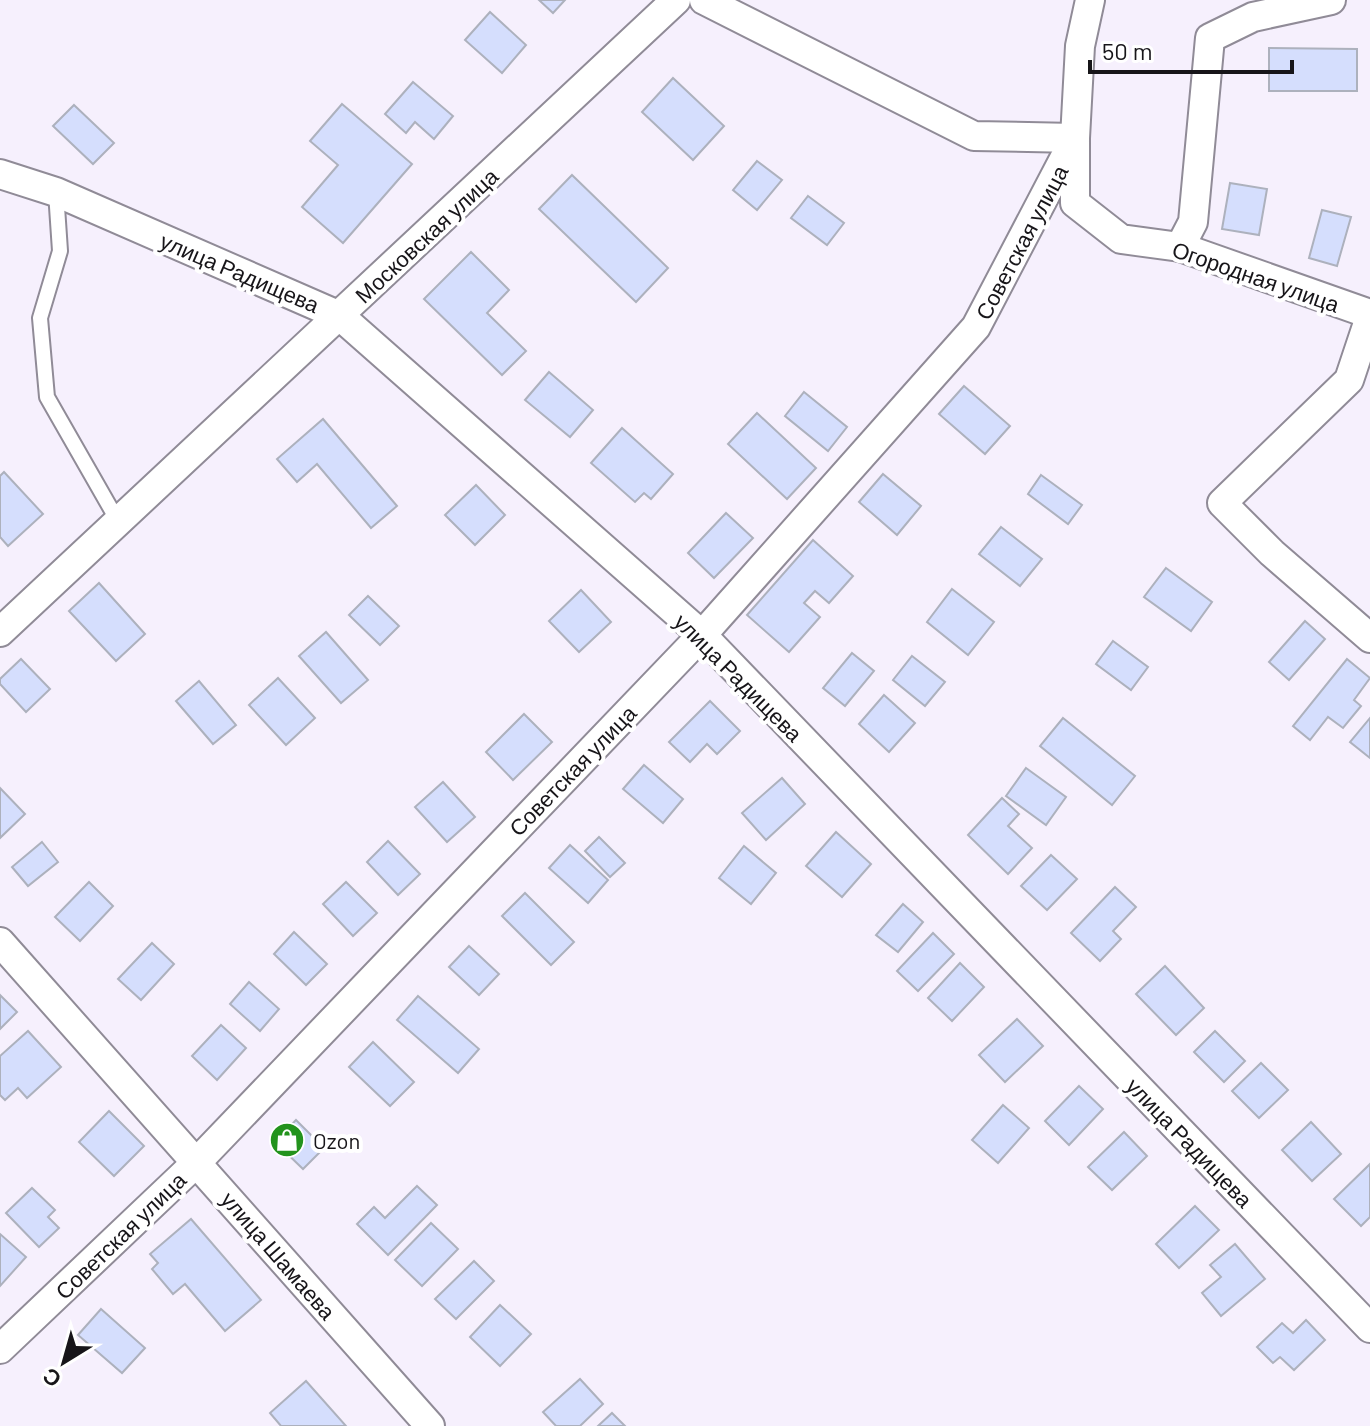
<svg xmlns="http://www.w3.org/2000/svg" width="1370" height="1426" font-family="Barlow,sans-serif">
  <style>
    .building { fill: #d5defd; stroke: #adb1bd; stroke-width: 2 }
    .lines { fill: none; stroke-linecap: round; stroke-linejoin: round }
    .service-casing { stroke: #908b97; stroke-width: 18 }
    .minor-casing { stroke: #908b97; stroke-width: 32 }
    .service { stroke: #fff; stroke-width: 14 }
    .minor { stroke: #fff; stroke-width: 28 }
    .labels { text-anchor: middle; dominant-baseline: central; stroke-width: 8; stroke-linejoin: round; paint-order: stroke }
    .street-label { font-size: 22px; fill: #171519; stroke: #fff }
    .poi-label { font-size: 22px; fill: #171519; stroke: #fff; text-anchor: start }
  </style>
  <rect width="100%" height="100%" fill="#f6f0fd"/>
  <g class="building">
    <path d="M539,0h26l-12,13z"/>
    <path d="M490,12l36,33 -24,28 -37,-33z"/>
    <path d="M1269,48l88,1v42h-88z"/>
    <path d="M673,78l51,48 -31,34 -51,-48z"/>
    <path d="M413,82l40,34 -19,23 -19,-17 -9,11 -21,-19z"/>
    <path d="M342,104l70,60 -69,79 -41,-36 36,-42 -28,-24z"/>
    <path d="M74,105l40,38 -21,21 -40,-38z"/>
    <path d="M757,161l25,19 -25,30 -24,-20z"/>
    <path d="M572,175l96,93 -32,34 -97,-93z"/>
    <path d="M1230,183l37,6 -8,46 -37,-6z"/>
    <path d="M808,196l36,27 -17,22 -36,-27z"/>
    <path d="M1322,210l29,7 -14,49 -28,-8z"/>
    <path d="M471,252l38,38 -22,23 39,38 -24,24 -78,-76z"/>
    <path d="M549,372l44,38 -23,27 -45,-37z"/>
    <path d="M964,386l46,40 -25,28 -46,-40z"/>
    <path d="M804,392l43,35 -19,24 -43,-35z"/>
    <path d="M757,413l59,55 -29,31 -59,-55z"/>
    <path d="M323,419l74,87 -26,22 -54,-64 -20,18 -20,-23z"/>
    <path d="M622,428l51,46 -22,25 -7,-6 -9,9 -44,-39z"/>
    <path d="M4,472l39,42 -35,32 -8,-9v-61z"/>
    <path d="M883,474l38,32 -24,29 -38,-33z"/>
    <path d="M1041,475l41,30 -14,19 -40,-30z"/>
    <path d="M476,485l29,30 -30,30 -30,-30z"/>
    <path d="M726,513l27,25 -39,40 -26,-25z"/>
    <path d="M1001,527l41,32 -22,27 -41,-32z"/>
    <path d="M813,540l40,36 -24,27 -14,-12 -11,12 16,14 -31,35 -42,-37z"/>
    <path d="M1166,568l46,34 -21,29 -47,-34z"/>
    <path d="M99,583l46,51 -29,27 -47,-50z"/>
    <path d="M952,589l42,33 -26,33 -41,-33z"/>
    <path d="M581,590l30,32 -32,30 -30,-31z"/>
    <path d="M368,596l31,30 -19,19 -31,-30z"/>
    <path d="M1305,621l20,18 -36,41 -20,-18z"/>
    <path d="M326,632l42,48 -27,23 -42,-47z"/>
    <path d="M1113,641l35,26 -17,23 -35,-26z"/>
    <path d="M852,653l22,18 -29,35 -22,-18z"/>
    <path d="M912,656l33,26 -20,24 -32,-26z"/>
    <path d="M21,659l29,30 -24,23 -26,-28v-5z"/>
    <path d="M1347,659l23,19 -16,22 7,6 -18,22 -15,-11 -18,23 -17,-14z"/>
    <path d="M278,678l37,40 -29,27 -37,-40z"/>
    <path d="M199,681l37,44 -23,19 -37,-43z"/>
    <path d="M884,695l31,28 -26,29 -30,-28z"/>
    <path d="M710,701l30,30 -23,23 -10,-10 -17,18 -21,-20z"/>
    <path d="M524,714l28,28 -39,38 -27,-28z"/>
    <path d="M1063,718l72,58 -23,29 -72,-59z"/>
    <path d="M1370,718v40l-20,-16z"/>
    <path d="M644,765l39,34 -20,24 -40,-34z"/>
    <path d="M1026,768l40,29 -20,28 -40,-29z"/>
    <path d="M782,778l23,26 -39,36 -24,-27z"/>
    <path d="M443,782l32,35 -28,25 -32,-35z"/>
    <path d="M0,788l25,26 -25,24z"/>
    <path d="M1002,798l17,16 -11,12 24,22 -24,26 -40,-39z"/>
    <path d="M836,832l35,32 -29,33 -36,-31z"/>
    <path d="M599,837l26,26 -15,14 -25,-26z"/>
    <path d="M388,841l32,33 -22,21 -31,-33z"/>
    <path d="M42,842l16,20 -30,24 -16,-19z"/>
    <path d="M570,845l38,35 -20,23 -39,-35z"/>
    <path d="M744,846l32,27 -25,31 -32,-26z"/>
    <path d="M1051,855l26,24 -30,31 -26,-24z"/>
    <path d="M89,882l24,24 -33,35 -25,-24z"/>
    <path d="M346,882l31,31 -24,23 -30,-32z"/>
    <path d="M1115,887l21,20 -23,24 8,8 -21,22 -29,-28z"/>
    <path d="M525,893l49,49 -23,23 -49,-49z"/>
    <path d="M903,904l20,18 -25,30 -22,-17z"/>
    <path d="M294,932l33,32 -21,21 -32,-31z"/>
    <path d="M933,933l21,21 -36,37 -21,-20z"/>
    <path d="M152,943l22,21 -33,36 -23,-21z"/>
    <path d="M469,946l30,28 -20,21 -30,-28z"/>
    <path d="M960,963l24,24 -32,34 -24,-23z"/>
    <path d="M1165,966l39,42 -28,27 -40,-41z"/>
    <path d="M249,982l30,27 -19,22 -30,-27z"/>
    <path d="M0,995l17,17 -17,17z"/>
    <path d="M418,996l61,53 -21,24 -61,-53z"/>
    <path d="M1017,1019l26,27 -38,36 -26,-27z"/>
    <path d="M221,1025l25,23 -29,32 -25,-24z"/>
    <path d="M28,1031l33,36 -34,31 -9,-10 -13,12 -5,-5v-39z"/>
    <path d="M1215,1031l30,30 -21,21 -30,-30z"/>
    <path d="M373,1042l41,40 -24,24 -41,-39z"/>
    <path d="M1261,1063l27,27 -29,28 -27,-27z"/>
    <path d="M1079,1086l24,23 -34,36 -24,-24z"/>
    <path d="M1003,1105l26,23 -31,35 -26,-23z"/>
    <path d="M109,1111l35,35 -30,30 -35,-34z"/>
    <path d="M296,1120l28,28 -21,21 -28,-27z"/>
    <path d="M1311,1122l30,32 -29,27 -30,-31z"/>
    <path d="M1124,1132l23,24 -35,34 -24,-23z"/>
    <path d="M1370,1164v53l-9,9 -27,-27z"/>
    <path d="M417,1186l20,19 -49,50 -31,-31 17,-17 11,11z"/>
    <path d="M32,1188l23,22 -7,7 11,11 -20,19 -33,-34z"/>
    <path d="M1195,1206l24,24 -40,38 -23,-24z"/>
    <path d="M191,1219l70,81 -36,31 -40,-47 -12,10 -21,-25 6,-6 -8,-9z"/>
    <path d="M431,1223l27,26 -36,37 -27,-26z"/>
    <path d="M0,1234l26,23 -26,29z"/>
    <path d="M1235,1244l30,35 -44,37 -19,-23 19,-16 -11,-12z"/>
    <path d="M474,1261l20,20 -38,38 -21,-20z"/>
    <path d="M500,1305l31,29 -31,32 -30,-29z"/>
    <path d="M101,1309l44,39 -23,25 -44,-38z"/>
    <path d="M1306,1320l19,20 -31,30 -14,-13 -7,6 -16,-16 25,-24 11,10z"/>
    <path d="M580,1379l23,25 -23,22h-24l-13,-14z"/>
    <path d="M306,1381l40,45h-65l-11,-13z"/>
    <path d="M612,1413l13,13h-27z"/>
  </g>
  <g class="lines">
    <g class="service-casing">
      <path id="service" d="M56,192l4,59 -20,67 7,79 72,126"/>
    </g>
    <g class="minor-casing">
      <g id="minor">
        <path d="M704,0l270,136 101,2 5,-92 10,-46"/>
        <path d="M1075,142v61l46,36 59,8 190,67"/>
        <path d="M0,174l56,18 284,124 362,319 668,693"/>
        <path d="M1180,247l13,-25 17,-184 43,-21 78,-17"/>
        <path d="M1370,317l-21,63 -127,123 50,50 98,85"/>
        <path d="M0,632l676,-632"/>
        <path d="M0,942l430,484"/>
        <path d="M0,1349l197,-187 505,-527 274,-308 99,-189"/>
      </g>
    </g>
    <use href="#service" class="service"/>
    <use href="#minor" class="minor"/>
  </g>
  <defs>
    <g id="shop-disc" transform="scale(1.8)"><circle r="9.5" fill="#23931d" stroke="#fff"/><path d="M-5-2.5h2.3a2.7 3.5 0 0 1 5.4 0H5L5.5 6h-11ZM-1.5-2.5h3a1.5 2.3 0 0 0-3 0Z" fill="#fff"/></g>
  </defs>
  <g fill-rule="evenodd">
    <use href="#shop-disc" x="287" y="1140"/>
  </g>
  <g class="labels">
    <g class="street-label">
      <text transform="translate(426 235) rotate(-43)">Московская улица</text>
      <text transform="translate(1021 242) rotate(-62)">Советская улица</text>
      <text transform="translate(240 272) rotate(23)">улица Радищева</text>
      <text transform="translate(1256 276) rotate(19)">Огородная улица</text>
      <text transform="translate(739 677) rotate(45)">улица Радищева</text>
      <text transform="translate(572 770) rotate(-46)">Советская улица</text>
      <text transform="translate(1190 1142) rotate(46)">улица Радищева</text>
      <text transform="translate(120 1235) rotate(-44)">Советская улица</text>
      <text transform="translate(279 1255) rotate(49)">улица Шамаева</text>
    </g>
    <g class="poi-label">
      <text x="313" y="1140">Ozon</text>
    </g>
  </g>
  <g transform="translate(64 1362) rotate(217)" stroke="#ffffff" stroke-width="6" paint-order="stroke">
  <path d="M0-6L14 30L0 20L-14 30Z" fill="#171519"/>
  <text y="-12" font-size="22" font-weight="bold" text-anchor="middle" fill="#171519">С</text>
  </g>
  <path d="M1090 60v12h202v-12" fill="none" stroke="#171519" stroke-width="4"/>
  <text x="1102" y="60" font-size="24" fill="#171519" stroke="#ffffff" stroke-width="6" paint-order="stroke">50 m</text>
</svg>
